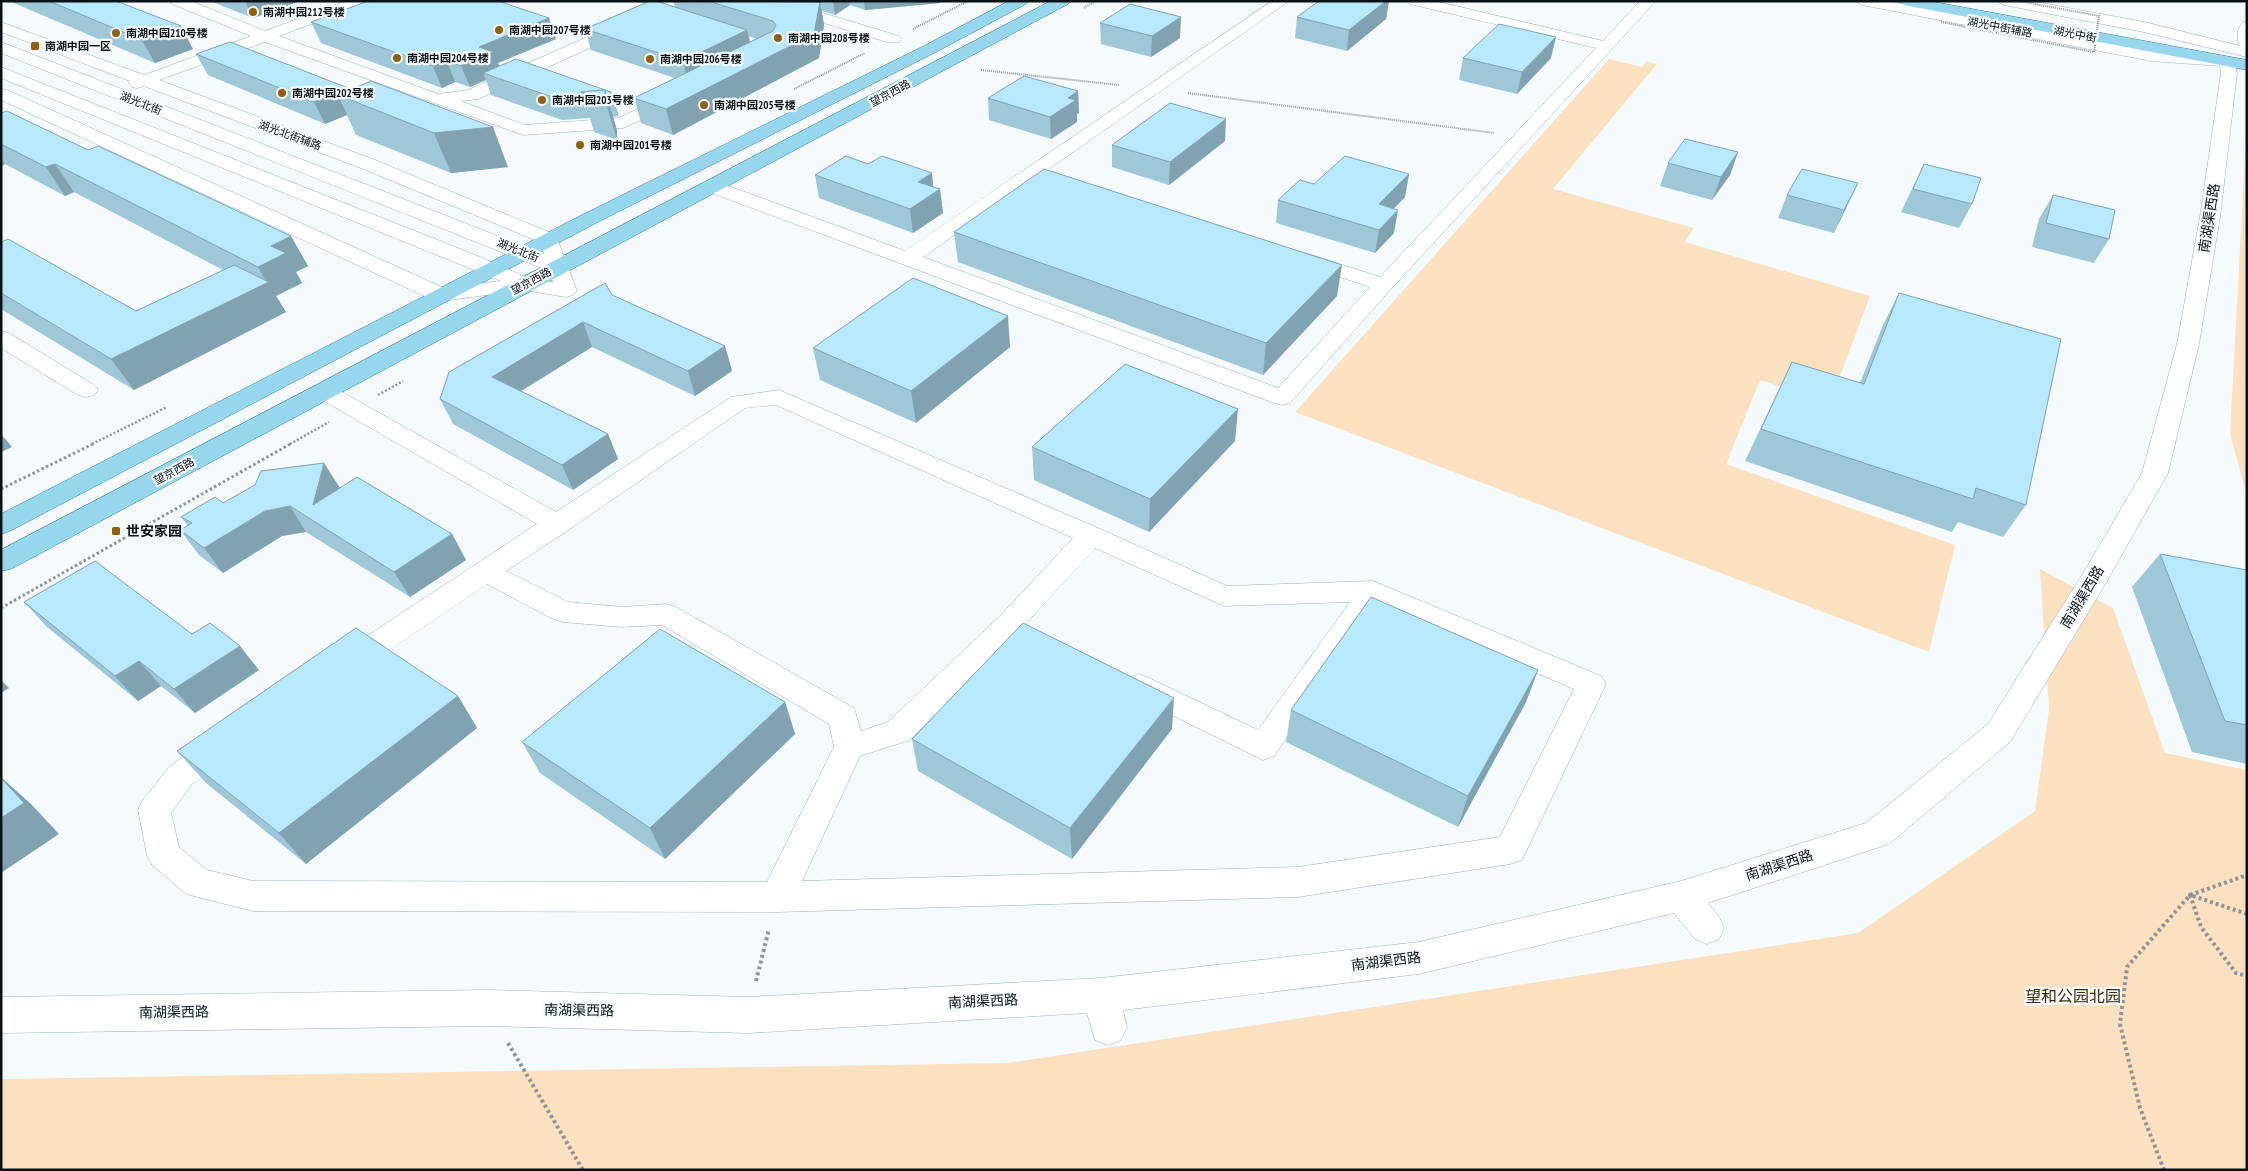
<svg xmlns="http://www.w3.org/2000/svg" width="2248" height="1171" font-family="'PT Sans Narrow','Noto Sans SC',sans-serif">
  <style>
    .green { fill: #fce1c0 }
    .lines { fill: none; stroke-linecap: round; stroke-linejoin: round }
    .minor-casing { stroke: #96b1bc; stroke-width: 1 }
    .major-casing { stroke: #37809b; stroke-width: 1 }
    .path-far3 { stroke: #8d9598; stroke-width: 2; stroke-dasharray: 1 1; stroke-linecap: butt }
    .path-far2 { stroke: #8d9598; stroke-width: 2.5; stroke-dasharray: 2 2; stroke-linecap: butt }
    .path-far1 { stroke: #8d9598; stroke-width: 3; stroke-dasharray: 2.5 2.5; stroke-linecap: butt }
    .path { stroke: #8d9598; stroke-width: 4; stroke-dasharray: 3 3; stroke-linecap: butt }
    .minor { fill: #fff; fill-rule: evenodd }
    .major { fill: #97d7ee; fill-rule: evenodd }
    .path-bridge { stroke: #8d9598; stroke-width: 2; stroke-dasharray: 1 1; stroke-linecap: butt }
    .wall { fill: #9ec8d8; fill-rule: evenodd }
    .shaded-wall { fill: #81a2b0 }
    .building { fill: #b8e8fb; stroke: #81a2b0 }
    .poi-dot { fill: #90600d; stroke: #f5fbfd; stroke-width: 2 }
    .labels { text-anchor: middle; dominant-baseline: central; stroke-width: 4.5; stroke-linejoin: round; paint-order: stroke }
    .far-poi-label { font-size: 11px; font-weight: bold; fill: #081115; stroke: #f5fbfd; text-anchor: start }
    .far-street-label { font-size: 11px; fill: #081115; stroke: #f5fbfd }
    .street-label { font-size: 14px; fill: #081115; stroke: #f5fbfd }
    .poi-label { font-size: 14px; font-weight: bold; fill: #081115; stroke: #f5fbfd; text-anchor: start }
    .near-park-label { font-size: 16px; fill: #402804; stroke: #f5fbfd }
  </style>
  <rect width="100%" height="100%" fill="#f5fbfd"/>
  <g class="green">
    <path d="M1609,59l33,8 5,-6 10,3 -104,125 141,39 -9,14 185,54 -40,107 -70,-23 -34,84 229,81 -26,107 -634,-240z"/>
    <path d="M2247,118v378l-17,-62z"/>
    <path d="M2040,569l73,39 52,145 82,17v400h-2246v-91l1006,-16 851,-130 177,-122 14,-102z"/>
  </g>
  <g class="lines">
    <g class="minor-casing">
      <g id="minor">
        <path d="M170,1h21l74,30 81,-30h22l-2,3 -87,32 159,58 30,-4 200,-89h20l-2,3 -208,95 -17,2 64,24 94,-7 47,-23h12l3,4 -3,4 -55,25 -100,7 -258,-93 -106,38 216,80 181,75 21,56 -4,4 -7,2 -41,-7 -84,11 -8,-1 -432,-200v-11l6,1 437,198 57,-7 -500,-203v-11l472,187 57,25 23,3 -4,-11 -548,-218v-11l543,212 -4,-12 -179,-74 -217,-82 -7,2 -6,-1 -2,-4 1,-2 -129,-49v-10l143,53 107,-39 -79,-32z"/>
        <path d="M759,1h24l116,35 2,3 -2,3h-12l-126,-38z"/>
        <path d="M1272,1h17l-366,256 355,131 92,-101 -72,-24 -3,-4 3,-4 7,-2 7,2 68,22 216,-229 -186,-44 -2,-3h27l168,40 37,-40h16l-265,288 -101,114 -8,2 -8,-2 -570,-213 -2,-4 2,-4 7,-2 7,2 187,69z"/>
        <path d="M1855,1h32l264,50 83,8 3,14 -17,144 -21,127 -31,129 -61,108 -97,161 -121,102 -181,59 11,14 5,11 -5,11 -12,5 -12,-5 -21,-26 -255,61 -296,36 4,17 -6,13 -13,5 -13,-5 -8,-27 -339,20 -261,-7 -486,7v-36l486,-7 261,7 353,-19 318,-36 262,-61 185,-58 122,-99 99,-157 55,-94 35,-129 23,-127 21,-144 -1,-7 -69,-5 -289,-56z"/>
        <path d="M1997,1h33l114,21 96,24c-4,-7 -3,-17 2,-23l5,-2v36l-103,-25 -140,-27z"/>
        <path d="M1,331l8,2 85,52 4,5 -4,5 -8,2 -8,-2 -77,-47z"/>
        <path d="M325,385l8,2 223,125 175,-115 48,-7 321,139 127,57 146,-5 228,95 5,8 -84,176 -12,4 -212,33 -521,15 -524,-1 -67,-17 -34,-29 -5,-10 -9,-45 5,-10 27,-34 367,-242 -220,-127 -4,-5 4,-5zM776,405l297,133 -73,78 -112,106 -27,9 -7,-23 -178,-101 -10,-3 -44,3 -54,-5 -62,-31 61,-40 178,-123zM1095,548l129,58 126,-4 -92,128 -109,-52 -10,-4 -10,4 -5,8 5,8 134,66 11,-4 104,-151 196,84 -74,148 -202,30 -496,14 58,-125 50,-16 110,-110zM487,584l66,35 10,3 59,5 40,-2 167,99 5,23 -67,135 -514,-1 -46,-11 -28,-23 -8,-34 21,-29z"/>
      </g>
    </g>
    <g class="major-casing">
      <g id="major">
        <path d="M1009,1h19l-2,3 -90,48 -340,171 -586,308 -9,3v-20l581,-299 342,-169z"/>
        <path d="M1051,1h19l-2,3 -1057,565 -10,2v-21z"/>
        <path d="M1897,1h32l318,59v10l-343,-65z"/>
      </g>
    </g>
    <g class="path-far3">
      <path d="M1084,8l12,-7"/>
      <path d="M913,29l55,-28"/>
      <path d="M981,70l138,15"/>
      <path d="M794,89l71,-36"/>
      <path d="M1188,93l306,40"/>
    </g>
    <g class="path-far2">
      <path d="M378,395l25,-14"/>
      <path d="M92,444l75,-37"/>
      <path d="M290,444l39,-22"/>
    </g>
    <g class="path-far1">
      <path d="M1,489l94,-46"/>
      <path d="M1,608l291,-165"/>
    </g>
    <g class="path">
      <path d="M2247,914l-57,-19 11,32 35,46 11,3"/>
      <path d="M756,981l13,-52"/>
      <path d="M508,1043l75,127"/>
      <path d="M2164,1170l-24,-62 -20,-84 7,-57 63,-72 57,-20"/>
    </g>
    <use href="#minor" class="minor"/>
    <use href="#major" class="major"/>
    <path class="path-bridge" d="M1941,22l153,30 5,-36 -80,-15"/>
  </g>
  <g class="wall">
    <path d="M9,1h107l77,48 -38,14z"/>
    <path d="M210,1h90l-47,17z"/>
    <path d="M624,1h39l-3,2 15,4 -2,-6h267v2l-75,7 -15,-5 -15,10 -13,-4 2,14 -5,33 -146,77 -32,-12 -7,-25 41,-20 -84,-28 -6,-21 60,-26zM749,36l8,3 -7,3z"/>
    <path d="M1319,1h70l-3,18 -39,32 -52,-13 2,-21z"/>
    <path d="M549,18l7,21 -58,24 1,3 112,26 7,22v2l-5,1 4,13v10l-23,-8 -4,-14 -28,2 -71,-25 -5,-15 -16,7 -15,-5 -13,6 -121,-45 -10,-21z"/>
    <path d="M1100,23l80,15 -29,19 -50,-13z"/>
    <path d="M196,54l153,37 159,76 -57,6 -95,-38 -9,-20 -22,9 -117,-49z"/>
    <path d="M1463,58h88l-34,36 -58,-14z"/>
    <path d="M1078,91l1,22 -2,1v8l-26,17 -62,-19 -1,-22z"/>
    <path d="M1,113l307,153 -12,6 6,11 -26,13 10,16 -152,78 -133,-81v-67l135,69 87,-41 -149,-78 -9,4 -60,-32 -4,2z"/>
    <path d="M1225,141l-56,44 -57,-18v-22z"/>
    <path d="M1738,152l-8,23 -18,25 -52,-14 8,-23z"/>
    <path d="M1924,164l48,40 -13,24 -58,-16z"/>
    <path d="M1409,174l-4,23 -11,11v25l-19,20 -99,-30 2,-23 36,-16z"/>
    <path d="M815,175l118,12 7,2 3,24 -30,20 -94,-35z"/>
    <path d="M1858,183l-24,50 -56,-15 9,-23z"/>
    <path d="M2053,195l56,44 -15,24 -62,-16 7,-28z"/>
    <path d="M954,232l383,64 -74,79 -305,-113z"/>
    <path d="M1899,293l127,212 -23,32 -45,-15 -6,10 -207,-71 47,-99 68,21 23,-58z"/>
    <path d="M612,295l113,51 7,25 -37,25 -103,-49 -71,44 87,43 10,25 -45,31 -120,-66 -13,-25z"/>
    <path d="M1010,347l-94,76 -96,-43 -7,-32z"/>
    <path d="M1235,441l-86,91 -115,-52 -2,-33z"/>
    <path d="M339,488l113,46 14,26 -56,37 -104,-65 -24,4 -59,37 -24,-18 -19,-25 8,-4 -7,-9 42,-14z"/>
    <path d="M2160,554l87,16v194l-55,-12 -60,-165z"/>
    <path d="M24,602l235,68 -64,43 -34,-27 -23,15 -91,-74z"/>
    <path d="M1538,670l-12,32 -68,125 -172,-85 5,-32z"/>
    <path d="M458,696l19,32 -171,136 -100,-81 -29,-32z"/>
    <path d="M785,702l10,32 -130,125 -125,-86 -18,-31z"/>
    <path d="M1172,729l-100,130 -154,-88 -6,-32z"/>
  </g>
  <g class="shaded-wall">
    <path d="M245,1h55l-47,17z"/>
    <path d="M833,1h16l1,4 -15,10z"/>
    <path d="M864,1h76v2l-75,7z"/>
    <path d="M1386,1h3l-3,18 -39,32 2,-21z"/>
    <path d="M820,2l4,23 -5,33 -146,77 -7,-26z"/>
    <path d="M1181,17l-1,21 -29,19 1,-21z"/>
    <path d="M549,18l7,21 -58,24 4,10h-19l3,7 -16,7 -9,-21 18,-19z"/>
    <path d="M181,26l12,23 -38,14 -13,-23z"/>
    <path d="M747,30l5,21 -64,31 -5,-21z"/>
    <path d="M1556,37l-5,21 -34,36 5,-22z"/>
    <path d="M447,61l8,21 -13,6 -9,-22z"/>
    <path d="M348,88l6,13 -16,-6 9,20 -22,9 -11,-22z"/>
    <path d="M605,90l12,40v10l-12,-40z"/>
    <path d="M1078,91l1,22 -2,1v8l-26,17 -1,-22 18,-19z"/>
    <path d="M611,92l7,22v2l-7,-22z"/>
    <path d="M1226,119l-1,22 -56,44 1,-23z"/>
    <path d="M493,127l15,40 -57,6 -17,-40z"/>
    <path d="M1738,152l-8,23 -18,25 9,-23z"/>
    <path d="M1,159l4,5 -4,2z"/>
    <path d="M55,164l19,28 -9,4 -19,-29z"/>
    <path d="M932,173l2,21 6,-5 3,24 -30,20 -3,-24 8,-27z"/>
    <path d="M1409,174l-4,23 -29,30 3,-23z"/>
    <path d="M1858,183l-11,23 -13,27 10,-23z"/>
    <path d="M1398,210l-4,23 -19,20 4,-23z"/>
    <path d="M291,236l17,30 -12,6 6,11 -26,13 10,16 -152,78 -23,-31 156,-76 -9,-16 13,-21z"/>
    <path d="M1342,265l-5,31 -74,79 3,-32z"/>
    <path d="M1008,316l2,31 -94,76 -5,-32z"/>
    <path d="M583,322l9,25 -89,55 -11,-25z"/>
    <path d="M725,346l7,25 -37,25 -7,-25z"/>
    <path d="M1238,409l-3,32 -86,91 1,-33z"/>
    <path d="M1,434l11,13 -11,5z"/>
    <path d="M608,434l10,25 -45,31 -11,-25z"/>
    <path d="M324,463l16,25 -27,17z"/>
    <path d="M290,506l16,26 -24,4 -59,37 -19,-25 61,-37z"/>
    <path d="M452,534l14,26 -56,37 -16,-25z"/>
    <path d="M240,646l19,24 -64,43 -21,-24z"/>
    <path d="M139,661l22,25 -23,15 -23,-25z"/>
    <path d="M1538,670l-12,32 -68,125 10,-31z"/>
    <path d="M1,680l8,8 -8,5z"/>
    <path d="M458,696l19,32 -171,136 -27,-31z"/>
    <path d="M1174,698l-2,31 -100,130 -2,-31z"/>
    <path d="M785,702l10,32 -130,125 -15,-31z"/>
    <path d="M1,777l31,28 27,29 -58,39z"/>
  </g>
  <g class="building">
    <path d="M49,1h67l65,25 -39,14z"/>
    <path d="M368,1h130l51,17 -70,29 15,5 -33,14 -14,-5 -14,5 -122,-44z"/>
    <path d="M650,1h6l91,29 -64,31 -98,-32z"/>
    <path d="M708,1l112,1 -6,32 -148,75 -32,-11 139,-67 3,-6 -3,-4z"/>
    <path d="M1319,1h67l-37,29 -52,-13z"/>
    <path d="M1130,4l51,13 -29,19 -52,-13z"/>
    <path d="M1499,24l57,13 -34,35 -59,-14z"/>
    <path d="M230,42l118,46 -34,14 -118,-48z"/>
    <path d="M516,59l95,33v2l-5,1 -1,-5 -24,2 1,4 -27,2 -72,-25z"/>
    <path d="M1024,76l54,15 -10,7 8,2 -26,17 -62,-19z"/>
    <path d="M371,81l122,46 -59,6 -96,-38z"/>
    <path d="M605,90v10l-24,-8z"/>
    <path d="M1170,103l56,16 -56,43 -58,-17z"/>
    <path d="M7,111l81,39 10,-4 193,90 -20,10 15,7 -28,14 -203,-103 -9,3 -45,-23v-31z"/>
    <path d="M1685,139l53,13 -17,25 -53,-14z"/>
    <path d="M846,156l22,8 14,-8 50,17 -14,9 22,7 -30,20 -95,-34z"/>
    <path d="M1345,156l64,18 -30,30 19,6 -19,20 -101,-30 22,-20 14,4z"/>
    <path d="M1924,164l57,14 -9,26 -59,-15z"/>
    <path d="M1044,169l298,96 -76,78 -312,-111z"/>
    <path d="M1802,169l56,14 -14,27 -57,-15z"/>
    <path d="M2053,195l62,15 -6,29 -63,-16z"/>
    <path d="M8,239l128,72 98,-46 35,17 -158,77 -110,-66v-51z"/>
    <path d="M913,278l95,38 -97,75 -98,-43z"/>
    <path d="M605,283l7,12 113,51 -37,25 -105,-49 -91,55 116,57 -46,31 -122,-66 9,-27z"/>
    <path d="M1899,293l162,46 -35,166 -50,-17 -3,11 -212,-70 31,-67 72,22z"/>
    <path d="M1125,364l113,45 -88,90 -118,-52z"/>
    <path d="M324,463l-11,42 44,-28 95,57 -58,38 -104,-66 -25,5 -61,37 -24,-18 12,-7 -11,-6 34,-20 8,6 32,-18 6,-14z"/>
    <path d="M2160,554l87,16v155l-22,-4z"/>
    <path d="M95,561l97,73 18,-11 30,23 -66,43 -35,-28 -24,15 -91,-74z"/>
    <path d="M1371,597l167,73 -70,126 -177,-86z"/>
    <path d="M1023,623l151,75 -104,130 -158,-89z"/>
    <path d="M356,628l102,68 -179,137 -102,-82z"/>
    <path d="M660,629l125,73 -135,126 -128,-86z"/>
    <path d="M1,778l23,25 -23,15z"/>
  </g>
  <g class="poi-dot">
    <circle cx="253" cy="12" r="5"/>
    <circle cx="499" cy="30" r="5"/>
    <circle cx="116" cy="33" r="5"/>
    <circle cx="778" cy="38" r="5"/>
    <rect x="30" y="41" width="10" height="10" rx="2.5"/>
    <circle cx="397" cy="58" r="5"/>
    <circle cx="650" cy="59" r="5"/>
    <circle cx="282" cy="93" r="5"/>
    <circle cx="542" cy="100" r="5"/>
    <circle cx="704" cy="105" r="5"/>
    <circle cx="580" cy="145" r="5"/>
    <rect x="111" y="526" width="10" height="10" rx="2.5"/>
  </g>
  <g class="labels">
    <g class="far-poi-label">
      <text x="263" y="12">南湖中园212号楼</text>
      <text x="509" y="30">南湖中园207号楼</text>
      <text x="126" y="33">南湖中园210号楼</text>
      <text x="788" y="38">南湖中园208号楼</text>
      <text x="45" y="46">南湖中园一区</text>
      <text x="407" y="58">南湖中园204号楼</text>
      <text x="660" y="59">南湖中园206号楼</text>
      <text x="292" y="93">南湖中园202号楼</text>
      <text x="552" y="100">南湖中园203号楼</text>
      <text x="714" y="105">南湖中园205号楼</text>
      <text x="590" y="145">南湖中园201号楼</text>
    </g>
    <g class="far-street-label">
      <text transform="translate(2000 27) rotate(11)">湖光中街辅路</text>
      <text transform="translate(2075 34) rotate(11)">湖光中街</text>
      <text transform="translate(890 93) rotate(-28)">望京西路</text>
      <text transform="translate(141 103) rotate(21)">湖光北街</text>
      <text transform="translate(290 135) rotate(20)">湖光北街辅路</text>
      <text transform="translate(518 250) rotate(22)">湖光北街</text>
      <text transform="translate(531 281) rotate(-28)">望京西路</text>
      <text transform="translate(174 471) rotate(-28)">望京西路</text>
    </g>
    <g class="street-label">
      <text transform="translate(2209 218) rotate(-81)">南湖渠西路</text>
      <text transform="translate(2082 597) rotate(-59)">南湖渠西路</text>
      <text transform="translate(1779 865) rotate(-18)">南湖渠西路</text>
      <text transform="translate(1386 961) rotate(-7)">南湖渠西路</text>
      <text transform="translate(983 1001) rotate(-3)">南湖渠西路</text>
      <text transform="translate(579 1010) rotate(1)">南湖渠西路</text>
      <text transform="translate(174 1012) rotate(-1)">南湖渠西路</text>
    </g>
    <g class="poi-label">
      <text x="126" y="531">世安家园</text>
    </g>
    <g class="near-park-label">
      <text x="2073" y="996">望和公园北园</text>
    </g>
  </g>
  <rect width="2248" height="1171" fill="none" stroke="#081115" stroke-width="5"/>
</svg>
